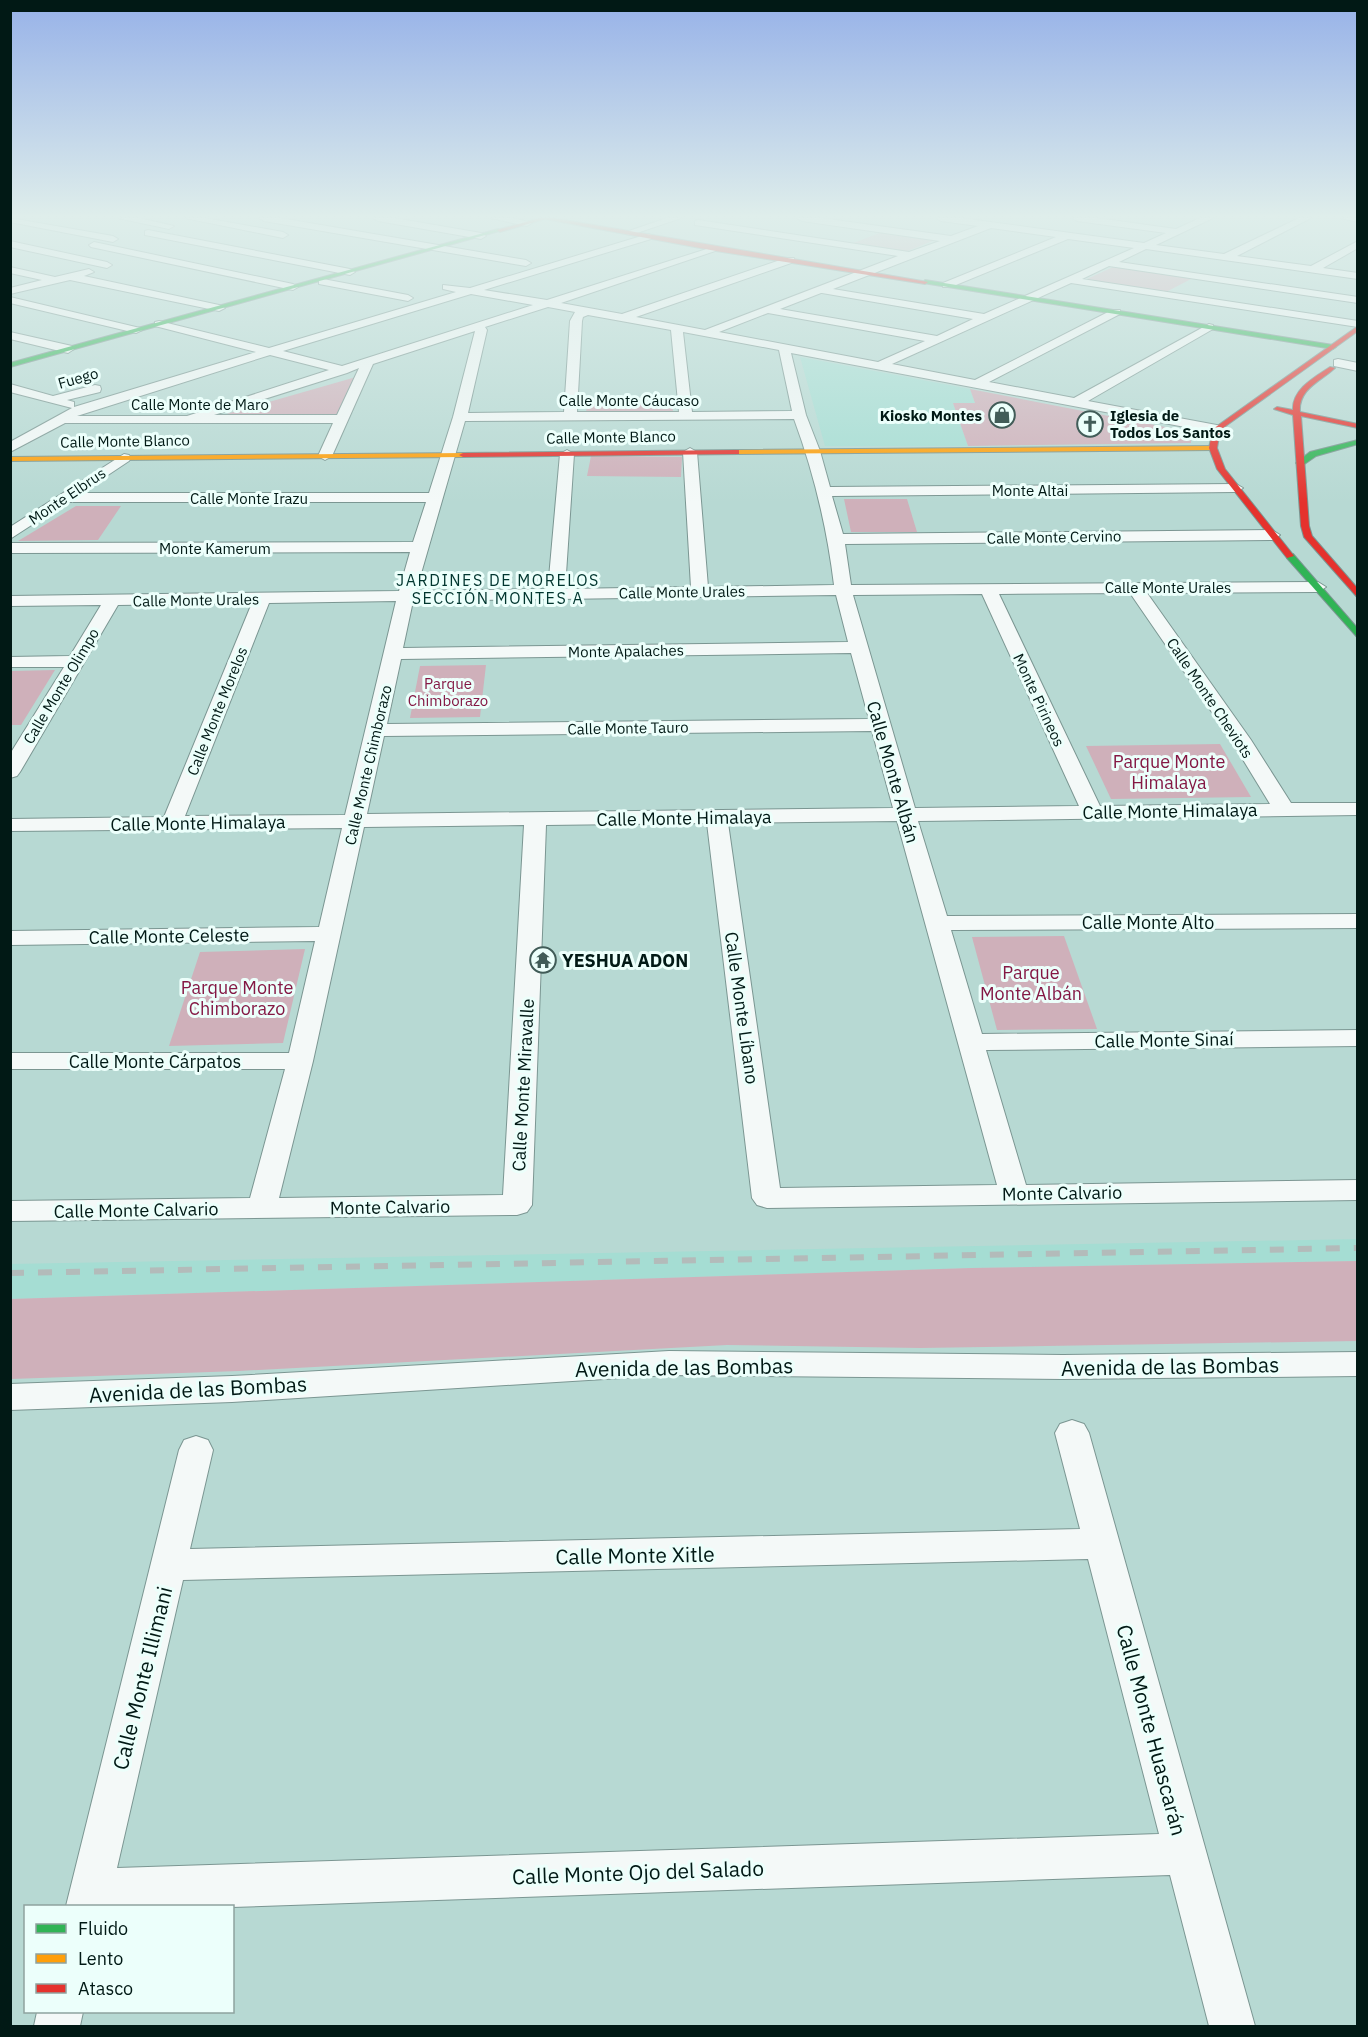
<svg xmlns="http://www.w3.org/2000/svg" width="1368" height="2037" font-family="'IBM Plex Sans',sans-serif">
  <style>
    .built { fill: #a5ddd3 }
    .green { fill: #cfb0ba }
    .lines { fill: none; stroke-linecap: round; stroke-linejoin: round }
    .street-casing { stroke: #7b9692; stroke-width: 2 }
    .fast-casing { stroke: #7b9692; stroke-width: 2 }
    .slow-casing { stroke: #7b9692; stroke-width: 2 }
    .jam-casing { stroke: #7b9692; stroke-width: 2 }
    .street { fill: #f4f9f8; fill-rule: evenodd }
    .fast { fill: #30b455; fill-rule: evenodd }
    .slow { fill: #ff9f0a; fill-rule: evenodd }
    .jam { fill: #e5322d; fill-rule: evenodd }
    .rail { stroke: #b3bbba; stroke-width: 6; stroke-dasharray: 14 14; stroke-linecap: butt }
    .labels { text-anchor: middle; dominant-baseline: central; stroke-width: 6; stroke-linejoin: round; paint-order: stroke }
    .far-street-label { font-size: 15px; fill: #011915; stroke: #ecfffb }
    .far-poi-label { font-size: 15px; font-weight: bold; fill: #011915; stroke: #ecfffb; text-anchor: end }
    .far-park-label { font-size: 15px; fill: #841844; stroke: #ecfffb }
    .far-neighbourhood-label { font-size: 16px; letter-spacing: 1.5px; fill: #00352e; stroke: #ecfffb }
    .park-label { font-size: 18px; fill: #841844; stroke: #ecfffb }
    .street-label { font-size: 18px; fill: #011915; stroke: #ecfffb }
    .poi-label { font-size: 18px; font-weight: bold; fill: #011915; stroke: #ecfffb; text-anchor: start }
    .near-street-label { font-size: 21px; fill: #011915; stroke: #ecfffb }
  </style>
  <rect width="100%" height="100%" fill="#b7d9d3"/>
  <g class="built">
    <path d="M800,357l170,32 5,14h-22l15,43h-143z"/>
    <path d="M1358,1239l-1,22 -386,7 -960,31 -1,-35z"/>
  </g>
  <g class="green">
    <path d="M882,232l53,8 -30,12 -54,-8z"/>
    <path d="M1113,267l80,11 -27,14 -81,-12z"/>
    <path d="M356,377l-18,37 -115,1z"/>
    <path d="M970,389l221,43v11l-223,3 -15,-43h22z"/>
    <path d="M672,397l1,16h-87l2,-15z"/>
    <path d="M591,456l91,1 -1,20 -94,-1z"/>
    <path d="M844,499h63l10,33h-66z"/>
    <path d="M76,506h45l-23,34 -80,1z"/>
    <path d="M486,665l-6,52 -70,1 10,-52z"/>
    <path d="M55,670l-34,55h-10v-54z"/>
    <path d="M1220,744l31,53 -140,2 -25,-53z"/>
    <path d="M1064,936l33,93 -100,1 -25,-93z"/>
    <path d="M305,949l-22,94 -114,3 31,-94z"/>
    <path d="M1357,1261v80l-437,7 -193,-3 -488,26 -228,8v-80l960,-31z"/>
  </g>
  <g class="lines">
    <g class="street-casing">
      <g id="street">
        <path d="M10,218l103,18 5,3 -5,3 -103,-20z"/>
        <path d="M118,218h21l35,8 -5,3z"/>
        <path d="M185,218h20l78,14 5,3 -5,3z"/>
        <path d="M259,218h21l246,42 5,3 -5,3 -262,-45z"/>
        <path d="M373,218h21l87,15 5,3 -5,3 -103,-18z"/>
        <path d="M490,218h23l19,5 -5,3z"/>
        <path d="M667,218h14l-50,17 -8,-2z"/>
        <path d="M797,218h24l130,18 27,-10 -37,-5 -5,-3h25l183,25 22,-10 -89,-12 -5,-3h25l79,11 24,-11h13l-57,27 68,9 75,-36h12l-74,38 74,10 47,-25v7l-35,20 35,5v6l-212,-30 -27,13 239,35v6l-249,-37 -27,13 276,42v6l-287,-44 -179,81 83,16 137,-70h8v4l-131,68 85,16 135,-74 4,1v4l-125,72 134,25 2,3 -7,4 -426,-80 15,62 14,36 10,36 406,-3 7,4 -7,4 -404,4 11,38 429,-4 8,5 -8,5 -427,4 6,41 467,-3 8,5 -8,5 -171,1 104,147 40,63h67v12l-440,6 29,95 411,-2v14l-407,2 31,104 376,-4v16l-372,4 40,135 332,-5v20l-591,8 -10,-3 -5,-7 -45,-375 -161,2 -14,380 -5,7 -10,3 -507,6v-20l240,-3 35,-129h-275v-16h279l26,-112 -305,4v-14l309,-4 23,-99 -332,3v-12l154,-2 88,-214 -134,2 -98,167 -3,4 -7,2v-24l54,-87h-54v-10l60,-1 31,-51 -91,1v-10l389,-5 11,-39 -400,1v-10l403,-1 13,-40h-359l-57,37v-12l114,-73 5,1 2,3 -2,3 -48,32h348l24,-76 22,-86 -102,33 -41,92 -7,4 -7,-4 15,-33h-268l-55,29v-10l62,-34 -62,-16v-8l43,12 42,-11 5,1 1,3 -1,3 -33,8 7,2v5l182,-55 -101,-26v-4l4,-1 110,27 187,-56 -13,-3v-4l27,3 178,-54 3,1v4l-167,51 63,10 166,-53 8,2 -160,54 61,11 164,-56h8v4l-158,55 69,13 193,-74 -203,-31v-4l3,-1 211,32 31,-11 -138,-20zM991,228l65,9 -113,46v4h8l117,-48 66,9 -150,66 -151,-25zM821,293h1l151,26 -36,17 -157,-27zM471,294l62,11 -191,61 -59,-15zM548,307l27,5 -5,9 -6,91 -96,1 19,-83 -2,-3zM768,313l157,28 -47,21 -159,-30zM588,315l83,15 8,82h-102l5,-91 1,-4zM683,332l96,18 13,61 -100,1zM270,355l59,15 -142,46h-110zM359,368l-22,47h-123l133,-42zM794,419c20,54 33,109 40,166l-126,2 -11,-135 -7,-4 -7,4 8,135 -126,2 9,-135 -7,-4 -7,4 -12,135 -132,2 49,-170zM1130,593l101,147 39,64 -170,2 -101,-212zM982,594l97,212 -164,2 -62,-213zM836,595l12,47 -445,6 10,-47zM396,601l-51,214 -160,1 84,-213zM851,653l18,66 -482,5 14,-65zM872,731l21,77 -526,6 17,-78zM897,821l100,364 -217,3 -52,-365zM524,825l-21,370 -224,3 34,-137 51,-234z"/>
        <path d="M1341,218h17v4z"/>
        <path d="M148,230l202,39 5,3 -5,3 -205,-40v-4z"/>
        <path d="M10,241l97,21 5,3 -5,3 -97,-21z"/>
        <path d="M94,242l199,42 5,3 -5,3 -202,-43 -2,-2z"/>
        <path d="M10,267l45,10 34,-8 5,3 -10,4 135,29 6,3 -6,3 -149,-31 -60,14v-6l32,-8 -32,-7z"/>
        <path d="M323,279l85,16 5,3 -5,3 -89,-17v-4z"/>
        <path d="M10,297l130,31 2,2 -6,3 -126,-30z"/>
        <path d="M10,332l62,14 2,3 -6,4 -58,-14z"/>
        <path d="M1338,359l20,4v8l-24,-5v-6z"/>
        <path d="M669,1351l394,4 295,-3v24l-295,3 -394,-4 -437,27 -222,8v-26l222,-8z"/>
        <path d="M1072,1420l12,4 5,9 166,593h-46l-39,-151 -938,32 -166,-1 113,-456 5,-10 12,-4 12,4 5,10 -23,99 890,-20 -25,-96 5,-9zM1088,1559l71,275 -1042,34 66,-288z"/>
        <path d="M37,2012h46l-3,14h-46z"/>
      </g>
    </g>
    <g class="fast-casing">
      <g id="fast">
        <path d="M498,229l5,1 -493,137v-4z"/>
        <path d="M925,280l408,65 3,2 -3,2 -410,-66z"/>
        <path d="M1358,440v4l-42,12 -13,9 -7,-2 14,-11z"/>
        <path d="M1287,554h6l65,75v9l-71,-80z"/>
      </g>
    </g>
    <g class="slow-casing">
      <g id="slow">
        <path d="M1213,446h3v4l-480,4 -4,-2 4,-2z"/>
        <path d="M466,453l1,2 -4,2 -453,4v-4z"/>
      </g>
    </g>
    <g class="jam-casing">
      <g id="jam">
        <path d="M540,218h13l375,64 -3,2 -209,-33 -171,-32 -45,13 -3,-2z"/>
        <path d="M1358,326v5l-138,99 -3,18 8,21 69,87 -7,2 -70,-89 -8,-21 4,-19z"/>
        <path d="M1330,367l5,1c-14,13 -37,21 -35,44l58,12v4l-57,-12 8,110 3,10 46,53v9l-54,-61 -3,-11 -8,-111 -19,-6 3,-2 16,3c-1,-21 22,-33 37,-43z"/>
        <path d="M736,450h3v4l-276,3 -4,-2 4,-2z"/>
      </g>
    </g>
    <use href="#street" class="street"/>
    <use href="#fast" class="fast"/>
    <use href="#slow" class="slow"/>
    <use href="#jam" class="jam"/>
    <path class="rail" d="M10,1273l1348,-25"/>
  </g>
  <linearGradient id="sky" x2="0" y2="1"><stop stop-color="#97b2e8"/><stop offset="0.43" stop-color="#dfeeeb"/><stop offset="1" stop-color="#dfeeeb" stop-opacity="0"/></linearGradient>
  <rect width="1368" height="503" fill="url(#sky)"/>
  <defs>
    <g id="shop-ring" transform="scale(1.35)"><circle r="9.5" fill="#ecfffb" stroke="#415c58" stroke-width="1.5"/><path d="M-5-2.5h2.3a2.7 3.5 0 0 1 5.4 0H5L5.5 6h-11ZM-1.5-2.5h3a1.5 2.3 0 0 0-3 0Z" fill="#415c58"/></g>
    <g id="church-ring" transform="scale(1.35)"><circle r="9.5" fill="#ecfffb" stroke="#415c58" stroke-width="1.5"/><path d="M-1.2-6h2.4v3.5h3.3v2.4h-3.3V6h-2.4V-.1h-3.3v-2.4h3.3Z" fill="#415c58"/></g>
    <g id="temple-ring" transform="scale(1.35)"><circle r="9.5" fill="#ecfffb" stroke="#415c58" stroke-width="1.5"/><path d="M0-6L5-2H3V0L6.5 2.5H4V6H1.5V3h-3V6H-4V2.5H-6.5L-3 0V-2H-5Z" fill="#415c58"/></g>
  </defs>
  <g fill-rule="evenodd">
    <use href="#shop-ring" x="1002" y="415"/>
    <use href="#church-ring" x="1090" y="424"/>
    <use href="#temple-ring" x="543" y="960"/>
  </g>
  <g class="labels">
    <g class="far-street-label">
      <text transform="translate(78 378) rotate(-16)">Fuego</text>
      <text x="629" y="400">Calle Monte Cáucaso</text>
      <text x="200" y="404">Calle Monte de Maro</text>
      <text transform="translate(611 437) rotate(-1)">Calle Monte Blanco</text>
      <text transform="translate(125 441) rotate(-1)">Calle Monte Blanco</text>
      <text x="1030" y="490">Monte Altai</text>
      <text transform="translate(67 496) rotate(-34)">Monte Elbrus</text>
      <text x="249" y="498">Calle Monte Irazu</text>
      <text transform="translate(1054 537) rotate(-1)">Calle Monte Cervino</text>
      <text x="215" y="548">Monte Kamerum</text>
      <text x="1168" y="587">Calle Monte Urales</text>
      <text transform="translate(682 592) rotate(-1)">Calle Monte Urales</text>
      <text transform="translate(196 600) rotate(-1)">Calle Monte Urales</text>
      <text transform="translate(626 651) rotate(-1)">Monte Apalaches</text>
      <text transform="translate(61 686) rotate(-59)">Calle Monte Olimpo</text>
      <text transform="translate(1210 698) rotate(56)">Calle Monte Cheviots</text>
      <text transform="translate(1039 700) rotate(65)">Monte Pirineos</text>
      <text transform="translate(217 711) rotate(-68)">Calle Monte Morelos</text>
      <text transform="translate(628 728) rotate(-1)">Calle Monte Tauro</text>
      <text transform="translate(368 765) rotate(-77)">Calle Monte Chimborazo</text>
    </g>
    <g class="far-poi-label">
      <text x="982" y="415">Kiosko Montes</text>
      <text x="1110" y="415" text-anchor="start">Iglesia de<tspan x="1110" dy="17">Todos Los Santos</tspan></text>
    </g>
    <g class="far-park-label">
      <text x="448" y="683">Parque<tspan x="448" dy="17">Chimborazo</tspan></text>
    </g>
    <g class="far-neighbourhood-label">
      <text x="498" y="580">JARDINES DE MORELOS<tspan x="498" dy="18">SECCIÓN MONTES A</tspan></text>
    </g>
    <g class="park-label">
      <text x="1169" y="761">Parque Monte<tspan x="1169" dy="21">Himalaya</tspan></text>
      <text x="1031" y="972">Parque<tspan x="1031" dy="21">Monte Albán</tspan></text>
      <text x="237" y="987">Parque Monte<tspan x="237" dy="21">Chimborazo</tspan></text>
    </g>
    <g class="street-label">
      <text transform="translate(893 772) rotate(74)">Calle Monte Albán</text>
      <text transform="translate(1170 811) rotate(-1)">Calle Monte Himalaya</text>
      <text transform="translate(684 818) rotate(-1)">Calle Monte Himalaya</text>
      <text transform="translate(198 823) rotate(-1)">Calle Monte Himalaya</text>
      <text x="1148" y="922">Calle Monte Alto</text>
      <text transform="translate(169 936) rotate(-1)">Calle Monte Celeste</text>
      <text transform="translate(742 1008) rotate(82)">Calle Monte Líbano</text>
      <text transform="translate(1164 1040) rotate(-1)">Calle Monte Sinaí</text>
      <text x="155" y="1061">Calle Monte Cárpatos</text>
      <text transform="translate(523 1085) rotate(-87)">Calle Monte Miravalle</text>
      <text transform="translate(1062 1193) rotate(-1)">Monte Calvario</text>
      <text transform="translate(390 1207) rotate(-1)">Monte Calvario</text>
      <text transform="translate(136 1210) rotate(-1)">Calle Monte Calvario</text>
    </g>
    <g class="poi-label">
      <text x="562" y="960">YESHUA ADON</text>
    </g>
    <g class="near-street-label">
      <text transform="translate(1170 1366) rotate(-1)">Avenida de las Bombas</text>
      <text transform="translate(684 1367) rotate(-1)">Avenida de las Bombas</text>
      <text transform="translate(198 1389) rotate(-3)">Avenida de las Bombas</text>
      <text transform="translate(635 1555) rotate(-1)">Calle Monte Xitle</text>
      <text transform="translate(142 1678) rotate(-76)">Calle Monte Illimani</text>
      <text transform="translate(1152 1730) rotate(75)">Calle Monte Huascarán</text>
      <text transform="translate(638 1872) rotate(-2)">Calle Monte Ojo del Salado</text>
    </g>
  </g>
  <rect width="1368" height="2037" fill="none" stroke="#011915" stroke-width="24"/>
  <rect x="24" y="1905" width="210" height="108" fill="#ecfffb" stroke="#8ea39f" stroke-width="1.5"/>
  <rect x="36" y="1924" width="30" height="9" fill="#30b455" stroke="#8ea39f" stroke-width="1.5"/>
  <text x="78" y="1935" font-size="18" fill="#011915">Fluido</text>
  <rect x="36" y="1954" width="30" height="9" fill="#ff9f0a" stroke="#8ea39f" stroke-width="1.5"/>
  <text x="78" y="1965" font-size="18" fill="#011915">Lento</text>
  <rect x="36" y="1984" width="30" height="9" fill="#e5322d" stroke="#8ea39f" stroke-width="1.5"/>
  <text x="78" y="1995" font-size="18" fill="#011915">Atasco</text>
</svg>
